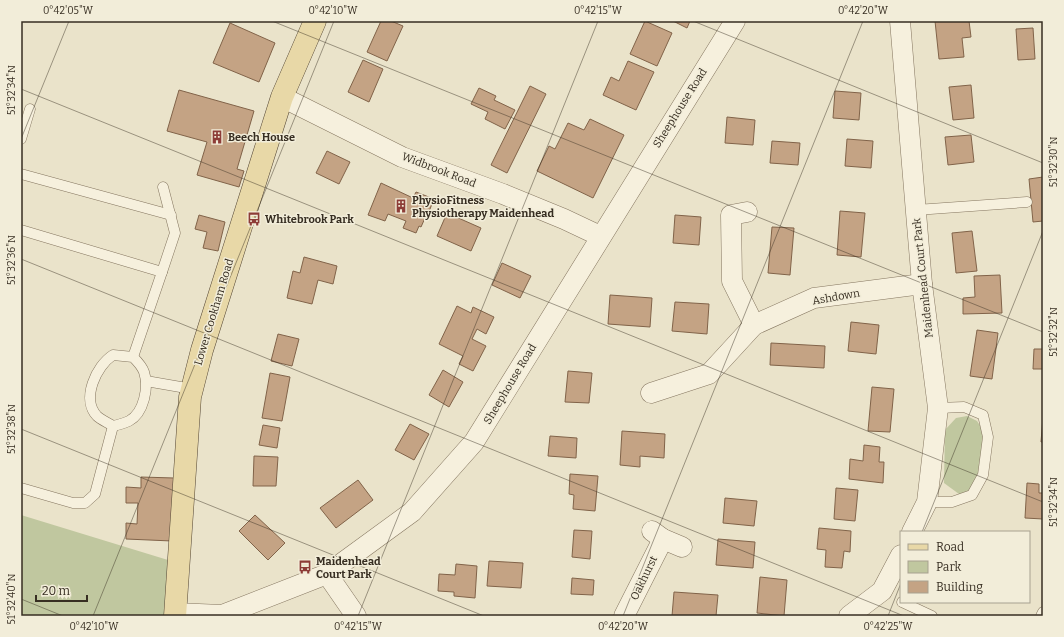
<svg xmlns="http://www.w3.org/2000/svg" width="1064" height="637" font-family="Bitter,serif">
  <style>
    .green { fill: #c0c79f }
    .building { fill: #c4a384; stroke: #816349 }
    .lines { fill: none; stroke-linecap: round; stroke-linejoin: round }
    .service-casing { stroke: #857660; stroke-width: 11 }
    .minor-casing { stroke: #857660; stroke-width: 21 }
    .primary-casing { stroke: #534534; stroke-width: 23 }
    .service { stroke: #f6f0dd; stroke-width: 10 }
    .minor { stroke: #f6f0dd; stroke-width: 20 }
    .primary { stroke: #e8d8a7; stroke-width: 22 }
    .ticks { fill: none; stroke: #372e22; stroke-width: 1; stroke-opacity: 0.45 }
    .labels { text-anchor: middle; dominant-baseline: central; stroke-width: 3; stroke-linejoin: round; paint-order: stroke }
    .street-label { font-size: 11px; fill: #372e22; stroke: #f2edd9 }
    .poi-label { font-size: 11px; font-weight: bold; fill: #372e22; stroke: #f2edd9; text-anchor: start }
    .neatline { fill: none; stroke: #372e22; stroke-width: 1.5 }
    .ticks-label { font-size: 10px; text-anchor: middle; fill: #372e22 }
  </style>
  <rect width="100%" height="100%" fill="#eae3ca"/>
  <g class="green">
    <path d="M967,416l10,5 6,9 -2,44 -11,19 -11,1 -15,-11 1,-53 11,-12z"/>
    <path d="M21,515l160,49 -4,52h-156z"/>
  </g>
  <g class="building">
    <path d="M381,21h10l12,5 -16,35 -20,-9z"/>
    <path d="M645,21l27,12 -15,33 -27,-12z"/>
    <path d="M673,21h17l-3,7z"/>
    <path d="M935,21h34l2,16 -9,1 2,19 -25,2z"/>
    <path d="M230,23l45,20 -16,39 -46,-19z"/>
    <path d="M1033,28l2,31 -17,1 -2,-31z"/>
    <path d="M363,60l20,9 -14,33 -21,-10z"/>
    <path d="M628,61l26,11 -18,38 -33,-15 8,-18 8,4z"/>
    <path d="M971,85l3,33 -21,2 -4,-33z"/>
    <path d="M530,86l16,8 -39,79 -16,-8z"/>
    <path d="M479,88l17,8 -2,4 21,10 -10,19 -20,-10 3,-7 -17,-8z"/>
    <path d="M179,90l75,21 -17,58 7,2 -5,16 -42,-12 10,-33 -40,-11z"/>
    <path d="M835,91l26,2 -2,27 -26,-2z"/>
    <path d="M727,117l28,3 -2,25 -28,-2z"/>
    <path d="M590,119l34,16 -31,63 -56,-27 12,-25 6,3 13,-26 16,7z"/>
    <path d="M971,135l3,27 -26,3 -3,-28z"/>
    <path d="M847,139l26,2 -2,27 -26,-2z"/>
    <path d="M772,141l28,2 -2,22 -28,-2z"/>
    <path d="M327,151l23,11 -11,22 -23,-11z"/>
    <path d="M1043,177v44l-10,1 -4,-43z"/>
    <path d="M381,183l32,15 3,-6 18,7 -8,20 -1,-1 -4,9 -2,-1 -3,7 -13,-5 3,-7 -18,-7 -3,7 -17,-6z"/>
    <path d="M840,211l25,2 -4,44 -24,-2z"/>
    <path d="M447,213l34,15 -10,23 -34,-15z"/>
    <path d="M199,215l26,7 -7,29 -15,-3 4,-16 -12,-3z"/>
    <path d="M675,215l26,2 -2,28 -26,-2z"/>
    <path d="M772,227l22,1 -4,47 -22,-2z"/>
    <path d="M972,231l5,40 -21,2 -4,-40z"/>
    <path d="M304,257l33,9 -4,18 -15,-4 -6,24 -25,-6 6,-27 7,2z"/>
    <path d="M502,263l29,13 -11,22 -28,-13z"/>
    <path d="M1000,275l2,38 -39,1v-16l12,-1 -1,-21z"/>
    <path d="M610,295l42,3 -2,29 -42,-3z"/>
    <path d="M675,302l34,2 -2,30 -35,-3z"/>
    <path d="M457,306l14,7 2,-6 21,10 -8,17 -9,-5 -5,10 14,7 -13,25 -14,-7 4,-8 -24,-12z"/>
    <path d="M851,322l28,3 -3,29 -28,-3z"/>
    <path d="M977,330l21,3 -6,46 -22,-3z"/>
    <path d="M278,334l21,5 -7,27 -21,-5z"/>
    <path d="M771,343l54,3 -1,22 -54,-3z"/>
    <path d="M1034,349h9v20h-10z"/>
    <path d="M443,370l20,12 -14,25 -20,-12z"/>
    <path d="M568,371l24,2 -3,30 -24,-1z"/>
    <path d="M270,373l20,4 -8,44 -20,-3z"/>
    <path d="M872,387l22,2 -4,43 -22,-1z"/>
    <path d="M1043,417v25h-2z"/>
    <path d="M410,424l19,10 -15,26 -19,-10z"/>
    <path d="M263,425l17,3 -3,20 -18,-3z"/>
    <path d="M622,431l43,3 -1,24 -24,-2v11l-20,-2z"/>
    <path d="M550,436l27,2 -1,20 -28,-2z"/>
    <path d="M864,445l16,2 -1,15h5l-1,21 -34,-4 1,-20 13,2z"/>
    <path d="M254,456l24,1 -2,29h-23z"/>
    <path d="M570,474l28,2 -3,35 -22,-2 1,-14 -5,-1z"/>
    <path d="M141,477l33,1 -2,63 -46,-2v-16l11,1 1,-21h-12v-16l15,1z"/>
    <path d="M358,480l15,20 -37,28 -16,-20z"/>
    <path d="M1027,483l12,1v9h4v26l-18,-1z"/>
    <path d="M836,488l22,2 -3,31 -21,-2z"/>
    <path d="M725,498l32,3 -3,25 -31,-3z"/>
    <path d="M255,515l30,28 -17,17 -29,-29z"/>
    <path d="M819,528l32,3 -1,21 -6,-1 -2,17 -17,-1 1,-17 -9,-1z"/>
    <path d="M574,530l18,1 -2,28 -18,-2z"/>
    <path d="M718,539l37,3 -2,26 -37,-3z"/>
    <path d="M489,561l34,2 -2,25 -34,-2z"/>
    <path d="M456,564l21,2 -2,32 -21,-2v-4l-16,-1 1,-17 16,1z"/>
    <path d="M760,577l27,3 -3,36 -27,-3z"/>
    <path d="M572,578l22,2 -1,15 -22,-1z"/>
    <path d="M674,592l44,3 -2,21h-44z"/>
  </g>
  <g class="lines">
    <g class="service-casing">
      <g id="service">
        <path d="M21,139l9,-30"/>
        <path d="M21,174l150,41"/>
        <path d="M916,210l111,-8"/>
        <path d="M21,230l141,42 -29,85"/>
        <path d="M162,272l13,-39 -12,-46"/>
        <path d="M113,355l20,2c4,4 9,9 11,15 5,15 0,41 -15,49 -5,2 -10,4 -16,5 -4,-3 -12,-6 -16,-10 -16,-17 -1,-50 16,-61z"/>
        <path d="M146,381l46,8"/>
        <path d="M21,488l52,15h12l10,-9 18,-68"/>
        <path d="M927,502h25l20,-7 11,-20 5,-38 -5,-22 -19,-8 -26,1"/>
        <path d="M902,602l30,14"/>
        <path d="M1041,616l2,-4"/>
      </g>
    </g>
    <g class="minor-casing">
      <g id="minor">
        <path d="M900,21l22,263 16,124 -11,94 -15,30"/>
        <path d="M282,97l120,60 101,37 61,25 36,17"/>
        <path d="M747,212l-16,3 1,66 22,44"/>
        <path d="M651,393l58,-19 45,-49 60,-27 108,-14"/>
        <path d="M652,531l11,8 19,8"/>
        <path d="M327,574l29,42"/>
        <path d="M175,613l47,2 105,-41 85,-62 62,-70 261,-421"/>
        <path d="M624,616l39,-77"/>
        <path d="M849,616l33,-25 19,-36"/>
      </g>
    </g>
    <g class="primary-casing">
      <path id="primary" d="M175,616l15,-219 12,-47 80,-253 33,-76"/>
    </g>
    <use href="#service" class="service"/>
    <use href="#minor" class="minor"/>
    <use href="#primary" class="primary"/>
  </g>
  <path class="ticks" d="M272,21l771,311M693,21l350,142M21,89l1022,413M21,139l48,-118M21,259l883,357M21,429l463,187M922,532l121,-301M21,599l42,17M93,616l241,-595M358,616l240,-595M623,616l240,-595M888,616l13,-33"/>
  <defs>
    <g id="building-bare" transform="scale(1.08)"><path d="M-4-6H4V6H1V3H-1V6H-4ZM-2.5-4.3h1.7v1.8h-1.7ZM.8-4.3h1.7v1.8H.8ZM-2.5-1h1.7V.8h-1.7ZM.8-1h1.7V.8H.8Z" fill="#8d3c37" stroke="#f2edd9" stroke-width="2.5" paint-order="stroke"/></g>
    <g id="bus-bare" transform="scale(1.08)"><path d="M-5-6H5V4H4V6H2V4H-2V6H-4V4H-5ZM-3.5-4V0h7V-4ZM-3.5 1.2v1.5H-2V1.2ZM2 1.2v1.5H3.5V1.2Z" fill="#8d3c37" stroke="#f2edd9" stroke-width="2.5" paint-order="stroke"/></g>
  </defs>
  <g fill-rule="evenodd">
    <use href="#building-bare" x="217" y="137"/>
    <use href="#building-bare" x="401" y="206"/>
    <use href="#bus-bare" x="254" y="219"/>
    <use href="#bus-bare" x="305" y="567"/>
  </g>
  <g class="labels">
    <g class="street-label">
      <text transform="translate(680 108) rotate(-58)">Sheephouse Road</text>
      <text transform="translate(439 170) rotate(21)">Widbrook Road</text>
      <text transform="translate(923 278) rotate(-96)">Maidenhead Court Park</text>
      <text transform="translate(836 297) rotate(-10)">Ashdown</text>
      <text transform="translate(214 312) rotate(-73)">Lower Cookham Road</text>
      <text transform="translate(510 384) rotate(-59)">Sheephouse Road</text>
      <text transform="translate(644 578) rotate(-64)">Oakhurst</text>
    </g>
    <g class="poi-label">
      <text x="228" y="137">Beech House</text>
      <text x="412" y="200">PhysioFitness<tspan x="412" dy="13">Physiotherapy Maidenhead</tspan></text>
      <text x="265" y="219">Whitebrook Park</text>
      <text x="316" y="561">Maidenhead<tspan x="316" dy="13">Court Park</tspan></text>
    </g>
  </g>
  <rect width="1064" height="637" fill="none" stroke="#f2edd9" stroke-width="44"/>
  <rect x="900" y="531" width="130" height="72" fill="#f2edd9" stroke="#a7a190"/>
  <rect x="908" y="544" width="20" height="6" fill="#e8d8a7" stroke="#a7a190"/>
  <text x="936" y="551" font-size="12" fill="#372e22">Road</text>
  <rect x="908" y="561" width="20" height="12" fill="#c0c79f" stroke="#a7a190"/>
  <text x="936" y="571" font-size="12" fill="#372e22">Park</text>
  <rect x="908" y="581" width="20" height="12" fill="#c4a384" stroke="#a7a190"/>
  <text x="936" y="591" font-size="12" fill="#372e22">Building</text>
  <path d="M36 595v6h51v-6" fill="none" stroke="#372e22" stroke-width="2"/>
  <text x="42" y="595" font-size="12" fill="#372e22" stroke="#f2edd9" stroke-width="3" paint-order="stroke">20 m</text>
  <rect x="22" y="22" width="1020" height="593" class="neatline"/>
  <g class="ticks-label">
    <text x="68" y="14">0°42'05"W</text>
    <text x="333" y="14">0°42'10"W</text>
    <text x="598" y="14">0°42'15"W</text>
    <text x="863" y="14">0°42'20"W</text>
    <text transform="translate(11 90) rotate(-90)" y="4">51°32'34"N</text>
    <text transform="translate(1053 162) rotate(-90)" y="4">51°32'30"N</text>
    <text transform="translate(11 260) rotate(-90)" y="4">51°32'36"N</text>
    <text transform="translate(1053 332) rotate(-90)" y="4">51°32'32"N</text>
    <text transform="translate(11 429) rotate(-90)" y="4">51°32'38"N</text>
    <text transform="translate(1053 502) rotate(-90)" y="4">51°32'34"N</text>
    <text transform="translate(11 599) rotate(-90)" y="4">51°32'40"N</text>
    <text x="94" y="630">0°42'10"W</text>
    <text x="358" y="630">0°42'15"W</text>
    <text x="623" y="630">0°42'20"W</text>
    <text x="888" y="630">0°42'25"W</text>
  </g>
</svg>
